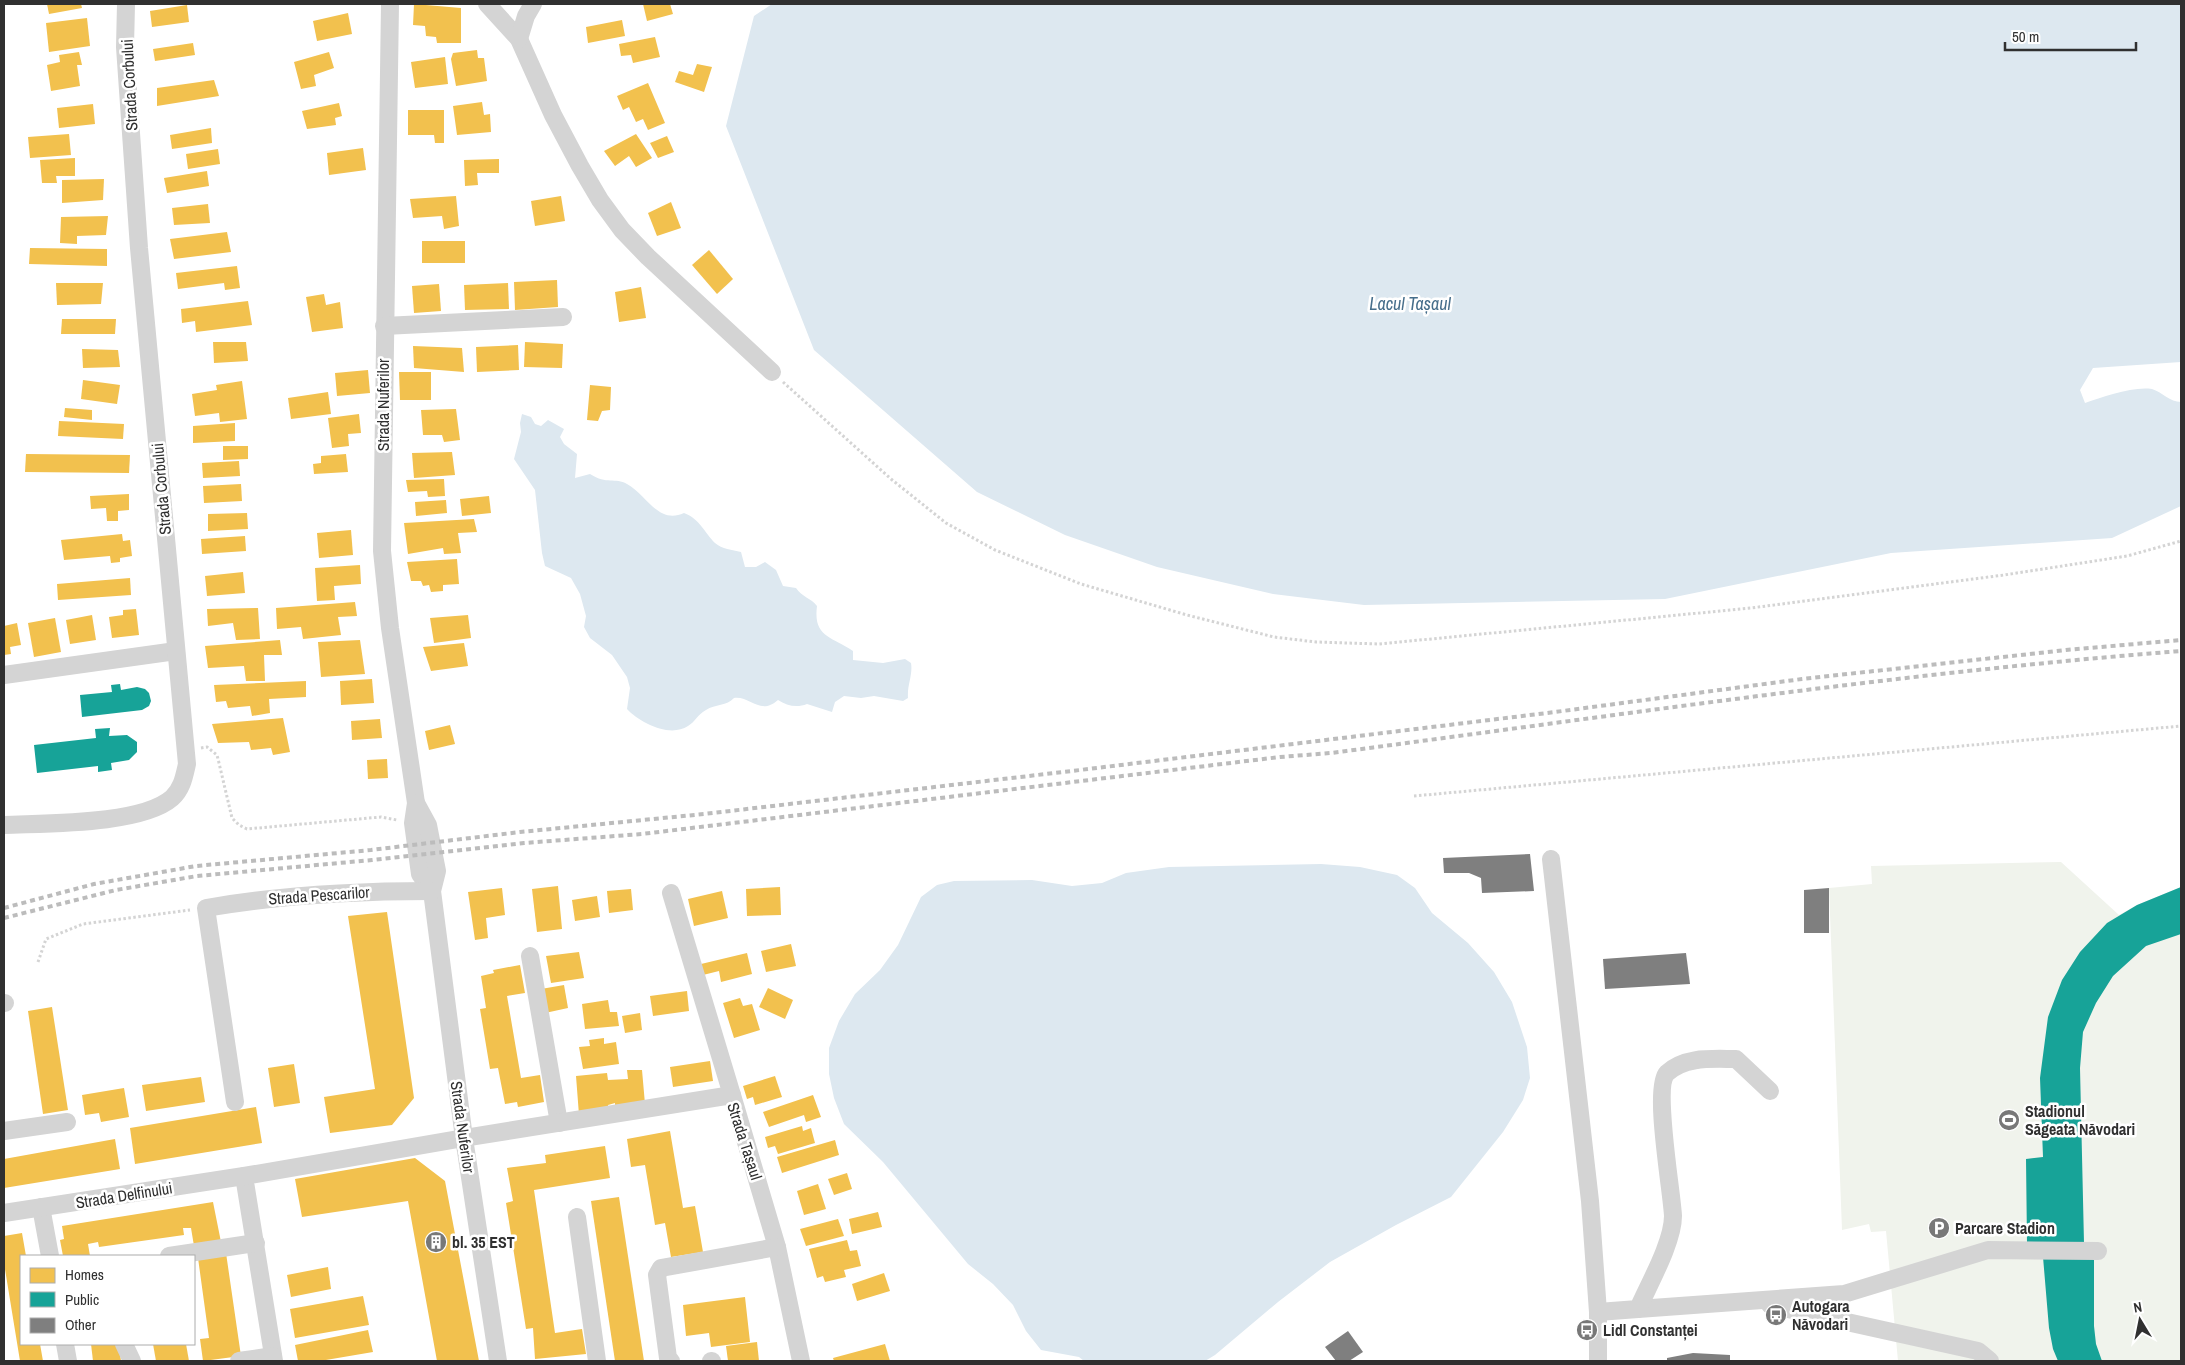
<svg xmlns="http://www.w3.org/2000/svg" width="2185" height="1365" font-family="'Archivo Narrow',sans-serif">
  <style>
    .green { fill: #f0f3ec }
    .water { fill: #dde8f0 }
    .homes { fill: #f2c14e }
    .public { fill: #17a398 }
    .building { fill: #7f7f7f }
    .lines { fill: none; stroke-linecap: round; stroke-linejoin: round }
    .path { stroke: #d4d4d4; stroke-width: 3; stroke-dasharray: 2.5 2.5; stroke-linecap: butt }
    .minor { stroke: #d4d4d4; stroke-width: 18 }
    .rail { stroke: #bcbcbc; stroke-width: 4; stroke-dasharray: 5 4; stroke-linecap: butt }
    .labels { text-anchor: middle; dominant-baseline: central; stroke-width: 5; stroke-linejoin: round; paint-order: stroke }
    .street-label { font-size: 16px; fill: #303030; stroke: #fff }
    .poi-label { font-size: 16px; font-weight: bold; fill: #303030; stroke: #fff; text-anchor: start }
    .water-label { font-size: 18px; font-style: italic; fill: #466e8b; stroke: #fff }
  </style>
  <rect width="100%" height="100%" fill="#fff"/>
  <path class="green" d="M2061,862l58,53 18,-10 44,-18v474h-283l-12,-130 -15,1 -2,-8 -27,6 -13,-342 43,-4 -1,-18z"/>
  <g class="water">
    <path d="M772,4h1409v358l-88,6 -13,22 5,13c18,-6 48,-17 67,-14 10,3 18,13 29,13v104l-69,32 -221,15 -226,46 -301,6 -91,-11 -116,-27 -92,-32 -88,-43 -163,-142 -88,-224 28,-110z"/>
    <path d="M522,414l9,3 4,7 6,2 7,-6 16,9 -4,8 4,7 13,10 -2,24 15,-4c17,11 25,3 37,10 19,10 31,41 57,29 16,6 20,19 31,30 7,6 17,7 26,9l4,15h11l9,-5 11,8 7,16 13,2c6,9 15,10 21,18 -4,31 14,30 36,45v9l30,3 22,-4 6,4c2,12 -4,22 -3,35l-5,3 -29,-5 -13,2 -17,-2 -9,6 -3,10 -25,-8c-10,4 -20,2 -29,-4 -18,16 -27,-4 -44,-2 -7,8 -19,6 -28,12 -8,4 -11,12 -18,16 -18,12 -48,-3 -61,-17l3,-21 -3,-11 -15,-22 -22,-17 -6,-11 2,-11 -6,-22 -9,-16 -26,-12 -3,-13 -7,-63 -21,-31 7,-27 -1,-9z"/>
    <path d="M1321,864l39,3 37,8 18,13 17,25 36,30 26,29 18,30 15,45 3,31 -7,22 -20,32 -52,65 -55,28 -66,37 -52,40 -63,53 -10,6h-121l-5,-4 -38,-7 -15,-19 -13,-26 -20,-21 -25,-20 -85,-102 -39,-38 -10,-26 -5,-24v-26l10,-27 16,-27 25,-24 18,-25 23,-48 16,-12 17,-4 78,-1 40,6 30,-3 24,-10 43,-6z"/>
  </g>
  <g class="homes">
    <path d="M47,4h34l1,4 -33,6z"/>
    <path d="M414,4l47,4v35h-24l-1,-6 -10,-1 -1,-10 -12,-1z"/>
    <path d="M643,4h27l3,10 -26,7z"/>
    <path d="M187,5l2,17 -37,5 -2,-16z"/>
    <path d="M348,13l4,21 -35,7 -4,-20z"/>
    <path d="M87,18l3,28 -41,6 -3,-29z"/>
    <path d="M622,20l3,16 -37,7 -2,-16z"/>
    <path d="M655,37l5,20 -27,6 -2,-8 -10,1 -2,-12z"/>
    <path d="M193,43l2,12 -40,6 -2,-12z"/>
    <path d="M477,50l1,8h6l3,23 -31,5 -5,-27 2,-6z"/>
    <path d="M79,52l3,13h-5l3,21 -29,5 -4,-26 13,-3 -1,-7z"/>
    <path d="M329,52l5,16 -20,7 2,11 -15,3 -7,-27z"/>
    <path d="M445,57l3,27 -33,4 -4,-26z"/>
    <path d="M697,64l15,3 -8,25 -29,-10 4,-11 14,4z"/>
    <path d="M214,80l5,16 -62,10v-18z"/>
    <path d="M648,83l17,40 -17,7 -5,-11 -7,3 -7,-15 -6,3 -6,-14z"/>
    <path d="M482,102l2,13 6,-1 1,18 -34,3 -4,-29z"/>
    <path d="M339,103l3,13 -7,2 1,7 -29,4 -5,-18z"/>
    <path d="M93,104l2,20 -36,4 -2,-20z"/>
    <path d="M408,110h36v33h-9l-1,-8h-26z"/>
    <path d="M211,128l1,15 -40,6 -2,-14z"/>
    <path d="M69,134l2,21 -41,3 -2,-21z"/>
    <path d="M636,134l16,24 -16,9 -7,-11 -14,10 -11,-15z"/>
    <path d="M667,136l7,16 -16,6 -8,-15z"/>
    <path d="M363,148l3,22 -37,5 -2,-22z"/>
    <path d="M218,149l2,15 -32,5 -2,-15z"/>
    <path d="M75,158v18h-19l1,7h-15l-2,-23z"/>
    <path d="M499,159v14h-22l1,12 -13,1 -1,-26z"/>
    <path d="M207,171l2,15 -42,7 -3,-15z"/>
    <path d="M104,179l-1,21 -41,3v-23z"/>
    <path d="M456,196l3,30 -15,3 -2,-13 -29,2 -3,-19z"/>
    <path d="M561,196l4,25 -30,5 -4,-25z"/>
    <path d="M671,202l10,26 -24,8 -9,-23z"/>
    <path d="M208,204l2,19 -36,2 -2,-17z"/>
    <path d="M108,216l-2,19 -29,1v8l-17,-1 1,-26z"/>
    <path d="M227,232l4,20 -57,7 -4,-20z"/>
    <rect x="422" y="241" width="43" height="22"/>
    <path d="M30,248l77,1v17l-78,-2z"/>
    <path d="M709,250l24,29 -16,15 -25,-29z"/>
    <path d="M237,266l3,22 -15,2 -1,-7 -46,6 -2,-16z"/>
    <path d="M557,280l1,27 -43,3 -1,-28z"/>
    <path d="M56,283h47l-2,21 -44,1z"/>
    <path d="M508,283l1,26 -44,1 -1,-25z"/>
    <path d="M439,284l2,27 -27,2 -2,-27z"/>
    <path d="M641,287l5,31 -27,4 -4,-30z"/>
    <path d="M324,294l2,11 14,-3 3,26 -31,4 -6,-35z"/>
    <path d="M248,301l4,24 -56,7 -1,-11 -13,2 -1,-14z"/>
    <path d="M62,319h54l-1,15h-54z"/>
    <path d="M213,342h33l2,19 -34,2z"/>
    <path d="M525,342l38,2 -1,24 -38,-1z"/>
    <path d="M518,345l1,25 -42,2 -1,-25z"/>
    <path d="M413,346l49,2 2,24 -50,-4z"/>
    <path d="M82,349l36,1 2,17 -37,1z"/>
    <path d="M368,370l2,23 -33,3 -2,-23z"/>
    <path d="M399,372h32v28h-31z"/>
    <path d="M83,380l37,5 -3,19 -36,-5z"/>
    <path d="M242,381l5,38 -27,3 -1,-9 -24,3 -3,-22 25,-4 -1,-5z"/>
    <path d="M590,385l21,2 -1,23 -8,1 -4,10 -11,-1z"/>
    <path d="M328,392l3,22 -40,5 -3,-21z"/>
    <path d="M65,408l27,2v10l-28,-3z"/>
    <path d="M456,409l4,31 -16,2 -2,-7h-19l-2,-25z"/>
    <path d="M359,414l2,19 -13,1 1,12 -17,2 -4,-30z"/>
    <path d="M59,421l65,3 -1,15 -65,-3z"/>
    <path d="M235,423v18l-42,2v-17z"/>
    <path d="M223,446h25v13l-25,1z"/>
    <path d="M452,452l3,23 -41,3 -2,-25z"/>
    <path d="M26,454l104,1 -1,18 -104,-1z"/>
    <path d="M346,454l2,18 -34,2 -1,-10 8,-1v-7z"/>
    <path d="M239,461l1,15 -37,2 -1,-15z"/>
    <path d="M444,479l1,17 -17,1 -1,-6 -19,1 -2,-12z"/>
    <path d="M241,484l1,17 -38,2 -1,-17z"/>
    <path d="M129,494v16l-11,1v10h-11l-1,-13 -15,1 -1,-13z"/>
    <path d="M489,496l2,17 -29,3 -2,-17z"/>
    <path d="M446,500l1,13 -31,3 -1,-14z"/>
    <path d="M247,513l1,16 -40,2v-17z"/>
    <path d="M474,519l3,13 -19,1 3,20 -17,1 -1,-6 -35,6 -4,-31z"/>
    <path d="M351,530l2,25 -34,3 -2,-25z"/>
    <path d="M122,534l1,7 7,-1 2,16 -12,2v4l-9,1 -1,-7 -46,4 -3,-20z"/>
    <path d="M245,536l1,15 -44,3 -1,-15z"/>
    <path d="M457,559l2,25 -16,1v6l-12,1 -2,-7 -6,1 -2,-5h-10l-4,-19z"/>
    <path d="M360,565l1,19 -27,2 1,14 -18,1 -2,-33z"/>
    <path d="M243,572l2,21 -38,3 -2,-20z"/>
    <path d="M130,578l1,17 -73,5 -1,-16z"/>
    <path d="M355,602l2,14 -19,1 3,18 -38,4 -2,-12 -24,2 -1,-21z"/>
    <path d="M258,608l2,31 -24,1 -3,-17 -25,3 -1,-17z"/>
    <path d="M136,609l3,26 -27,3 -3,-21 14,-2v-5z"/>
    <path d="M92,615l4,25 -26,4 -4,-24z"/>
    <path d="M468,615l3,23 -37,5 -4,-25z"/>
    <path d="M55,618l6,34 -27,5 -6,-34z"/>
    <path d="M17,623l4,22 -11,2 1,7 -7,1v-29z"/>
    <path d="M280,640l2,15h-18l1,26h-19l-2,-15 -36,2 -3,-22z"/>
    <path d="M360,640l5,34 -44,3 -3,-35z"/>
    <path d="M464,643l4,23 -37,5 -8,-24z"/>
    <path d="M372,679l2,24 -33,2 -1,-24z"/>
    <path d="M306,681v16l-37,2 1,14 -18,3 -2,-10 -22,2 -2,-7 -10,1 -2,-17z"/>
    <path d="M283,718l7,34 -17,3 -2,-7 -20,2 -2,-8 -31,1 -6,-19z"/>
    <path d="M380,719l2,19 -30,2 -1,-19z"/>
    <path d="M450,725l5,19 -26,6 -4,-19z"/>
    <path d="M387,759l1,19 -20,1 -1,-19z"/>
    <path d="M558,886l4,43 -25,3 -5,-43z"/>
    <path d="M780,887l1,28 -34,1 -1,-27z"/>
    <path d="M502,888l3,27 -19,3 2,20 -13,2 -7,-48z"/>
    <path d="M631,889l2,21 -24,3 -2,-22z"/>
    <path d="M722,891l6,27 -34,8 -6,-27z"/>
    <path d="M597,896l3,21 -25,4 -3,-21z"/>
    <path d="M387,912l27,186 -22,27 -62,8 -6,-36 51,-8 -27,-173z"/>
    <path d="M791,944l5,22 -30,6 -5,-21z"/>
    <path d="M579,952l5,26 -33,5 -5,-27z"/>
    <path d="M747,953l5,21 -31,8 -2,-11 -16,4 -2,-11z"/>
    <path d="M520,965l5,28 -18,3 14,82 19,-3 4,27 -26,5 -1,-5 -12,2 -7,-36 -8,1 -10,-60 6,-1 -5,-32 13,-3 -1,-3z"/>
    <path d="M564,985l4,23 -23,5 -4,-24z"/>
    <path d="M768,988l25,12 -8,19 -26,-12z"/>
    <path d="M687,991l2,20 -36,5 -3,-20z"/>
    <path d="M740,998l3,8 9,-2 8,26 -26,8 -11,-35z"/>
    <path d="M608,1000l2,12h7l2,14 -34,3 -3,-25z"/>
    <path d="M52,1007l16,103 -25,4 -15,-103z"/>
    <path d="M640,1013l2,17 -17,3 -3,-17z"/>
    <path d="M604,1038v6l12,-2 3,22 -36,5 -4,-22 11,-1 -1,-6z"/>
    <path d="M710,1061l3,20 -40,6 -3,-20z"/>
    <path d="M294,1064l6,39 -26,4 -6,-39z"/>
    <path d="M627,1070h15l3,34 -30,4v-5l-7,2 1,6 -30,4 -3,-39 31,-3 1,7 20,-1z"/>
    <path d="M775,1076l7,21 -27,8 -2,-8 -6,2 -4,-13z"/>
    <path d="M201,1077l4,25 -59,9 -4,-26z"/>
    <path d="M124,1088l5,29 -28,5 -2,-9 -14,2 -3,-20z"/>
    <path d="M813,1095l8,22 -15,5 -2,-7 -35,12 -6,-15z"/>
    <path d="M256,1107l6,36 -127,21 -5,-36z"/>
    <path d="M802,1126l1,5 8,-3 4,15 -37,11 -3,-8 -7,2 -3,-11z"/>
    <path d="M670,1131l13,77 12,-2 8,46 -32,5 -6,-34 -10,2 -10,-60 -14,2 -4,-28z"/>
    <path d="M115,1139l5,30 -116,19v-29z"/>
    <path d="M835,1140l4,15 -57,18 -5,-16z"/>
    <path d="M605,1146l5,32 -76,12 21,143 27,-4 4,25 -51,5 -2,-31 -7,1 -20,-126 7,-2 -6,-33 39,-5 -1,-8z"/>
    <path d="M415,1158l30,23 34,180h-42l-29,-160 -106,16 -7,-38z"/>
    <path d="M847,1173l5,16 -18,6 -6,-16z"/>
    <path d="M818,1184l8,25 -22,6 -7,-24z"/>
    <path d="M619,1197l25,164h-29l-24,-160z"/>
    <path d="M213,1202l8,40 -27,4 -3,-18h-8l1,7 -85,12 -1,-5 -10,2 2,12h-27l-3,-16 4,-1 -2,-13z"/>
    <path d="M878,1212l4,15 -30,7 -3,-15z"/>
    <path d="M838,1219l6,17 -38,10 -6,-17z"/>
    <path d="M22,1233l4,23h-5v88h19l3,17h-23l-16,-98v-27z"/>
    <path d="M847,1240l3,11 7,-1 4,16 -17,4 2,7 -21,5 -2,-6 -6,2 -8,-29z"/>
    <path d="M226,1253l15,103 -38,5 -3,-22 9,-1 -11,-80z"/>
    <path d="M328,1267l3,22 -40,8 -4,-22z"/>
    <path d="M884,1273l6,18 -33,10 -5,-17z"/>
    <path d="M363,1296l6,29 -74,13 -5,-29z"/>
    <path d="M745,1297l5,45 -39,5 -2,-14 -23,3 -3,-31z"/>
    <path d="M368,1330l5,22 -53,9h-22l-3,-16z"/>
    <path d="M757,1342l2,19h-31l-2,-15z"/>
    <path d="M91,1344h28l2,17h-28z"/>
    <path d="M153,1344h33l3,17h-33z"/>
    <path d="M885,1344l5,17h-56l-1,-3z"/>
  </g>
  <g class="public">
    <path d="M120,684l1,6 16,-3 8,2 4,4 2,8 -2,5 -7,4 -60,7 -2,-22 32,-3 -1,-7z"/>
    <path d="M110,728l-1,8 18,-1 10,7v10l-8,8 -18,3 1,7 -14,2v-6l-61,7 -3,-28 62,-7 -1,-9z"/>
    <path d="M2181,887v47l-35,12 -33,30 -17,27 -13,29 -3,36 4,175 -57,1 -1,-85 17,-2 -3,-79 8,-61 14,-37 18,-28 27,-29 30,-18z"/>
    <path d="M2043,1257l51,2v67l2,18 6,17h-44l-5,-12 -4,-21z"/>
  </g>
  <g class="building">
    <path d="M1530,854l4,37 -52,2 -1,-15 -12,-5h-25l-1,-15z"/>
    <path d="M1829,888v45h-25v-43z"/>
    <path d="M1686,953l4,31 -85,5 -2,-30z"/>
    <path d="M1348,1331l15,21 -14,9h-13l-11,-14z"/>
    <path d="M1693,1353l37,2v6h-63v-3z"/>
  </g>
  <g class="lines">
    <g class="path">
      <path d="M783,382l108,97 55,44 49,27 86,34 106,31 87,22 42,5 63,2 372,-36 253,-33 123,-19 54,-15"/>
      <path d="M201,748l6,-1 10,8 2,8 13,55 7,7 8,4 134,-12 16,3"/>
      <path d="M1414,796l767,-70"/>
      <path d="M38,962l8,-23 37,-15 107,-14"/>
    </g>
    <g class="minor">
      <path d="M390,4l-8,547 8,77 26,175 -3,20 7,51 12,17"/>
      <path d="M487,4l32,35 34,76 27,51 20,34 22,30 26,27 124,115"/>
      <path d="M519,39l7,-23 7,-12"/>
      <path d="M384,326l179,-9"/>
      <path d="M4,675l172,-24"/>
      <path d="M416,803l12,22 9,46 -5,20 32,247 34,223"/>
      <path d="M4,825c41,-2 137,0 168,-27 10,-9 12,-21 15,-34l-48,-516 -14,-201 1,-43"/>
      <path d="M1551,859l39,342 8,111v49"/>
      <path d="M671,893l61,202"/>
      <path d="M530,956l29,167"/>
      <path d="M4,1003h1"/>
      <path d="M235,1102l-29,-194c75,-13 150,-17 226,-17"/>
      <path d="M4,1131l63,-9"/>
      <path d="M244,1176l30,185"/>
      <path d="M41,1207l9,49"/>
      <path d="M4,1213l240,-37 220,-38 268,-43 45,152 24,114"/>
      <path d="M577,1217l20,144"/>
      <path d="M169,1256l87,-13"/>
      <path d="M1770,1305l208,46 12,10"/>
      <path d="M1638,1309l206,-15 144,-44 110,1"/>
      <path d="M1598,1312l40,-3c11,-25 35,-67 35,-93 -1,-24 -20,-129 -6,-143 18,-17 46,-14 69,-14l34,32"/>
      <path d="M65,1344l3,17"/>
      <path d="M124,1344l8,17"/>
      <path d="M239,1361l34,-5"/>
      <path d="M671,1361l-3,-3 -11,-83 4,-7 116,-21"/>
      <path d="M711,1361h1"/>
    </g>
    <g class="rail">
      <path d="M4,908l90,-24 102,-18 175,-16 149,-18 184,-18 376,-44 475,-58 247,-33 264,-29 115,-10"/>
      <path d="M4,918l112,-28 81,-14 175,-16 152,-17 118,-9 638,-77 51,-4c283,-37 566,-80 850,-102"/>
    </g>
  </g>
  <defs>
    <g id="stadium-disc" transform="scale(1.125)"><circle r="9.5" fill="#787878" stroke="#fff"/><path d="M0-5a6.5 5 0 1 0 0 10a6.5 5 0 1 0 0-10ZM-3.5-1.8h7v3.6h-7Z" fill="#fff"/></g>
    <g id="parking-disc" transform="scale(1.125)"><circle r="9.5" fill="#787878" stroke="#fff"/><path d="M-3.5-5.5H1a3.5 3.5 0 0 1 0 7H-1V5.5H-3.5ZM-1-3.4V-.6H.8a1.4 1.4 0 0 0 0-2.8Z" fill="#fff"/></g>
    <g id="building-disc" transform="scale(1.125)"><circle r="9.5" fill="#787878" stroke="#fff"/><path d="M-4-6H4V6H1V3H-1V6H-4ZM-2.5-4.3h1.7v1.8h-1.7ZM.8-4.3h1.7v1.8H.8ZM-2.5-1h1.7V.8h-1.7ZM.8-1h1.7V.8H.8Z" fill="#fff"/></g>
    <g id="bus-disc" transform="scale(1.125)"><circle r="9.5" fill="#787878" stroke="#fff"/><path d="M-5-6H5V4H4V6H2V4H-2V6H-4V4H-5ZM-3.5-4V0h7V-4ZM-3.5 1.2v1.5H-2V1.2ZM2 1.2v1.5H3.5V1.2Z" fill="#fff"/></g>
  </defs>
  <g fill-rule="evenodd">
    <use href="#stadium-disc" x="2009" y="1120"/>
    <use href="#parking-disc" x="1939" y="1228"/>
    <use href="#building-disc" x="436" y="1242"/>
    <use href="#bus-disc" x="1776" y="1315"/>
    <use href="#bus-disc" x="1587" y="1330"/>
  </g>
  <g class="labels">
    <g class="street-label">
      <text transform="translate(129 85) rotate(-93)">Strada Corbului</text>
      <text transform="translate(383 405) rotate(-90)">Strada Nuferilor</text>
      <text transform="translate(161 489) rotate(-95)">Strada Corbului</text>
      <text transform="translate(319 895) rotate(-4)">Strada Pescarilor</text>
      <text transform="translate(463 1127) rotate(82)">Strada Nuferilor</text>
      <text transform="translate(745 1141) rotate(72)">Strada Tașaul</text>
      <text transform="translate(124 1195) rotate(-9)">Strada Delfinului</text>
    </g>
    <g class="poi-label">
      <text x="2025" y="1111">Stadionul<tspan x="2025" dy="18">Săgeata Năvodari</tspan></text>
      <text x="1955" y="1228">Parcare Stadion</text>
      <text x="452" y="1242">bl. 35 EST</text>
      <text x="1792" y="1306">Autogara<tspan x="1792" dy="18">Năvodari</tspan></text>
      <text x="1603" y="1330">Lidl Constanței</text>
    </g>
    <g class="water-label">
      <text x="1410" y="303">Lacul Tașaul</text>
    </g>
  </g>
  <rect width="2185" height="1365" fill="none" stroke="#303030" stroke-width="10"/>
  <rect x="20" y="1255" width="175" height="90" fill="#ffffff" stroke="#acacac"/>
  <rect x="30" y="1268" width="25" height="15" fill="#f2c14e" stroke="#acacac"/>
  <text x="65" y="1280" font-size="15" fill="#303030">Homes</text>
  <rect x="30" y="1292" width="25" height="15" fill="#17a398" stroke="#acacac"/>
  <text x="65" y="1305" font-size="15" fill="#303030">Public</text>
  <rect x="30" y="1318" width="25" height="15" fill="#7f7f7f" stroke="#acacac"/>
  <text x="65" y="1330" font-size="15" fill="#303030">Other</text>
  <g transform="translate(2140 1320) rotate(350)" stroke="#ffffff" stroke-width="4" paint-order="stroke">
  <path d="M0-4L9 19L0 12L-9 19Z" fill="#303030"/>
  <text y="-8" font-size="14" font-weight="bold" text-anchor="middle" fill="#303030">N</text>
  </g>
  <path d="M2005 42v8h131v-8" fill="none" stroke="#303030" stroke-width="2.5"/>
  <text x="2012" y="42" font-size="15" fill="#303030" stroke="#ffffff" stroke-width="4" paint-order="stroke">50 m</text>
</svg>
